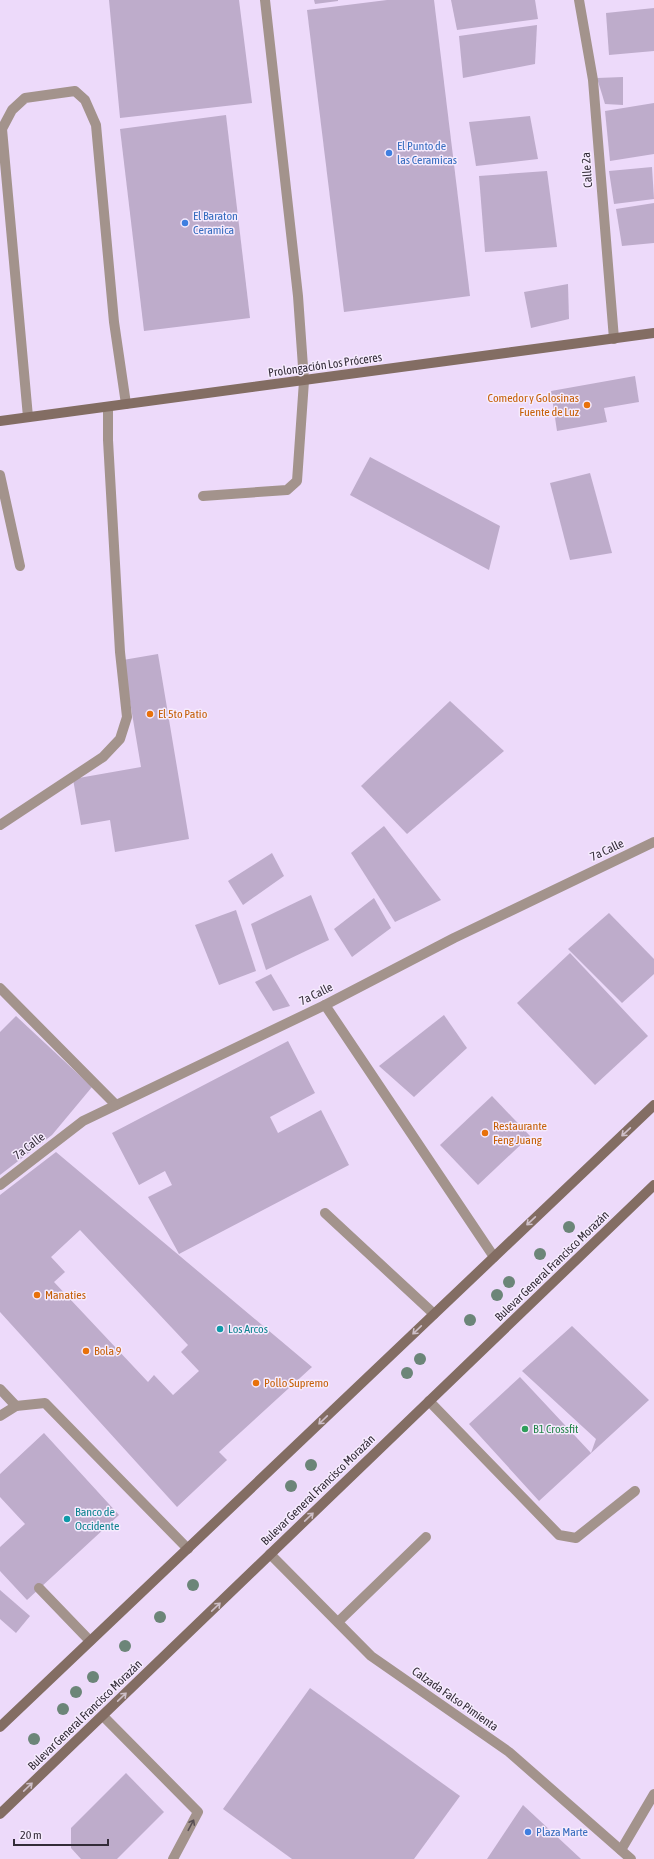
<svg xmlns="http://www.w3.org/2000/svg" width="654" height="1859" font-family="'Asap Condensed',sans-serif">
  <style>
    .building { fill: #beaccb; fill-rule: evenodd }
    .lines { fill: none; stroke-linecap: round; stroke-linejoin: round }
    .lane { stroke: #a3938c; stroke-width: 10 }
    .street { stroke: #a3938c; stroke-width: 10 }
    .secondary { stroke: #836d63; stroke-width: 10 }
    .tree { fill: #6c8578 }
    .oneway { stroke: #cebfc8 }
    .oneway2 { stroke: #5a5055 }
    .shop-dot { fill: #3f7fe0; stroke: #f6ebfe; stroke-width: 1.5 }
    .food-dot { fill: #e8710a; stroke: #f6ebfe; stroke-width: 1.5 }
    .culture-dot { fill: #0f9aa8; stroke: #f6ebfe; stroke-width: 1.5 }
    .leisure-dot { fill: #2e9e5b; stroke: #f6ebfe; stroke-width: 1.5 }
    .labels { text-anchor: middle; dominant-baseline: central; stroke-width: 3; stroke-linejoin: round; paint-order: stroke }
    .shop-label { font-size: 12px; fill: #366cbe; stroke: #f6ebfe; text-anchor: start }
    .street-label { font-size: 12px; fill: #332c38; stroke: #f6ebfe }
    .food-label { font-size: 12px; fill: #c56008; stroke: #f6ebfe; text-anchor: start }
    .culture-label { font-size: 12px; fill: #0d838f; stroke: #f6ebfe; text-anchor: start }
    .leisure-label { font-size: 12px; fill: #27864d; stroke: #f6ebfe; text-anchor: start }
  </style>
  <rect width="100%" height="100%" fill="#eddafa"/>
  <g class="building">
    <path d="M109,0h130l13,103 -132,15z"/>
    <path d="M314,0h24v1l-23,3z"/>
    <path d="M387,0h47l36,296 -126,16 -37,-302z"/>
    <path d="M451,0h84l3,19 -81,11z"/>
    <path d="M654,8v43l-45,4 -3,-42z"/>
    <path d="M537,25l-2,39 -72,14 -4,-42z"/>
    <path d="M623,77v28l-18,-1 -8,-26z"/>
    <path d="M654,103v51l-44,7 -5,-50z"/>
    <path d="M226,115l24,203 -106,13 -24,-202z"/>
    <path d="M530,116l8,43 -62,7 -7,-44z"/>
    <path d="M652,167l2,32 -40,5 -5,-33z"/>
    <path d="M547,171l10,76 -72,5 -6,-76z"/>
    <path d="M654,203v40l-32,3 -6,-37z"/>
    <path d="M568,284l1,35 -38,9 -7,-36z"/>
    <path d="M635,376l4,26 -35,6 3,14 -50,9 -6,-40z"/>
    <path d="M370,457l130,69 -11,44 -139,-75z"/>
    <path d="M590,473l22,80 -42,7 -20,-77z"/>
    <path d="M158,654l31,185 -74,13 -5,-32 -29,5 -8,-46 68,-12 -18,-107z"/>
    <path d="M450,701l54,50 -97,83 -46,-48z"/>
    <path d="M384,826l57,74 -46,22 -44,-69z"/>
    <path d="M272,853l12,23 -41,29 -15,-24z"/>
    <path d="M311,895l18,45 -63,30 -15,-46z"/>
    <path d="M374,898l17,30 -39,29 -18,-28z"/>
    <path d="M236,910l20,61 -37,14 -24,-60z"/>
    <path d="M609,913l45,46v15l-32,29 -54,-54z"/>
    <path d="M570,953l78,83 -53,49 -78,-82z"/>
    <path d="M271,974l19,32 -17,5 -18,-29z"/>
    <path d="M444,1015l23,33 -53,49 -35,-31z"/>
    <path d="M16,1016l76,71 -40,48 -52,40v-143z"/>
    <path d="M288,1041l27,52 -45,24 8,16 43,-23 28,55 -170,89 -31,-57 24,-12 -7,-14 -26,14 -27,-52z"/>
    <path d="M492,1096l38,40 -52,49 -38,-40z"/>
    <path d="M56,1152l256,215 -93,85 8,8 -50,47 -177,-195v-117zM80,1230l108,115 -7,7 18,19 -26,24 -19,-20 -6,7 -94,-100 11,-10 -14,-15z"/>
    <path d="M572,1326l77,74 -110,101 -70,-77 51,-47 71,76 5,-14 -74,-68z"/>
    <path d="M44,1433l75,82 -92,85 -27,-29v-24l25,-23 -25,-27v-23z"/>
    <path d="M0,1590l30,26 -14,17 -16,-14z"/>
    <path d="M310,1688l150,108 -46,63h-122l-69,-50z"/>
    <path d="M126,1773l38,39 -47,47h-36l-10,-11v-20z"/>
    <path d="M523,1805l58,54h-94z"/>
  </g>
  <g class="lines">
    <g class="lane">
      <path d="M28,417l-26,-288 10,-19 13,-12 50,-7 10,9 11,25 18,197 12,82"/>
      <path d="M0,475l20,91"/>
      <path d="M203,496l84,-6 10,-9 7,-100 -6,-85 -33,-296"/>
      <path d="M0,825l103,-68 17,-18 7,-22 -7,-65 -12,-212v-33"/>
      <path d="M0,988l116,117"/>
      <path d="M0,1185l83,-64 242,-116"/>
      <path d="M325,1213l109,101"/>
      <path d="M0,1389l16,17"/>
      <path d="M429,1401l130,134 17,3 59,-47"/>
      <path d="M0,1416l16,-10 29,-3 143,146"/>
      <path d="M39,1588l51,53"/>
      <path d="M338,1622l88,-85"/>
      <path d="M103,1716l95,96 -25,47"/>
      <path d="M621,1850l33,-56"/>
    </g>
    <g class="street">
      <path d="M579,0l14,80 21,259"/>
      <path d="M494,1257l-169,-252 129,-67 200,-96"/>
      <path d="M270,1554l101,102 138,96 122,107"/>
    </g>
    <g class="secondary">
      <path d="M0,421l654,-88"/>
      <path d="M0,1727l654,-622"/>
      <path d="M0,1814l654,-629"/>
    </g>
  </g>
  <g class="tree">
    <circle cx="569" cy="1227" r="6"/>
    <circle cx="540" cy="1254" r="6"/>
    <circle cx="509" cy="1282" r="6"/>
    <circle cx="497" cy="1295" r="6"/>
    <circle cx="470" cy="1320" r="6"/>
    <circle cx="420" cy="1359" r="6"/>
    <circle cx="407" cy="1373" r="6"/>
    <circle cx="311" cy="1465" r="6"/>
    <circle cx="291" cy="1486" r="6"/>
    <circle cx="193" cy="1585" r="6"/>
    <circle cx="160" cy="1617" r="6"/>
    <circle cx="125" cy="1646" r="6"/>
    <circle cx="93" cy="1677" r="6"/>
    <circle cx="76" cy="1692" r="6"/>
    <circle cx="63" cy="1709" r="6"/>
    <circle cx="34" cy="1739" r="6"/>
  </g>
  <defs><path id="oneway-shaft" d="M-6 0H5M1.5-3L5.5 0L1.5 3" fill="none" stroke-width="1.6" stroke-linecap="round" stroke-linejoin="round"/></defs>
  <g class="oneway">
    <use href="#oneway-shaft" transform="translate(626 1132) rotate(137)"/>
    <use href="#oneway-shaft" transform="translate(531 1221) rotate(137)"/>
    <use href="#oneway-shaft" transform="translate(417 1330) rotate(136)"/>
    <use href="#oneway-shaft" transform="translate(323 1420) rotate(136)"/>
    <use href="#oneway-shaft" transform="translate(309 1517) rotate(-44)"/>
    <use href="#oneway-shaft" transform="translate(216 1607) rotate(-44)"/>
    <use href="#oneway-shaft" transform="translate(122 1697) rotate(-44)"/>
    <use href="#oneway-shaft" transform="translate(28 1787) rotate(-44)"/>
  </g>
  <use class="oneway2" href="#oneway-shaft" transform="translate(191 1825) rotate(-62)"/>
  <g class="shop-dot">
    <circle cx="389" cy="153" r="4"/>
    <circle cx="185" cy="223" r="4"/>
    <circle cx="528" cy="1832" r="4"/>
  </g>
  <g class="food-dot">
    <circle cx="587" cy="405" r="4"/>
    <circle cx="150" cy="714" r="4"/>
    <circle cx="485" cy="1133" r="4"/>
    <circle cx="37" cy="1295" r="4"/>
    <circle cx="86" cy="1351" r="4"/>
    <circle cx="256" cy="1383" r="4"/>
  </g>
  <g class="culture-dot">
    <circle cx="220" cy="1329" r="4"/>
    <circle cx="67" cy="1519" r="4"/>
  </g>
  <circle class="leisure-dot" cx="525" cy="1429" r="4"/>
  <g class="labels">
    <g class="shop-label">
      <text x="397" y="146">El Punto de<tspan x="397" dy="14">las Ceramicas</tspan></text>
      <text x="193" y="216">El Baraton<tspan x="193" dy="14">Ceramica</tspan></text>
      <text x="536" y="1832">Plaza Marte</text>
    </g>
    <g class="street-label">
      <text transform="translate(587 170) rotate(-94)">Calle 2a</text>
      <text transform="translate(325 365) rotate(-8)">Prolongación Los Próceres</text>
      <text transform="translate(607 850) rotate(-25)">7a Calle</text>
      <text transform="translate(316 994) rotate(-26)">7a Calle</text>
      <text transform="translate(29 1146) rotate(-37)">7a Calle</text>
      <text transform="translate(552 1266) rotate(-44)">Bulevar General Francisco Morazán</text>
      <text transform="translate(318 1490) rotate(-44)">Bulevar General Francisco Morazán</text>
      <text transform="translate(455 1699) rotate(35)">Calzada Falso Pimienta</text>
      <text transform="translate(85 1715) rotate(-44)">Bulevar General Francisco Morazán</text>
    </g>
    <g class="food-label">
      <text x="579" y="398" text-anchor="end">Comedor y Golosinas<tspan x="579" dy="14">Fuente de Luz</tspan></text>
      <text x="158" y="714">El 5to Patio</text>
      <text x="493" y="1126">Restaurante<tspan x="493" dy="14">Feng Juang</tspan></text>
      <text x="45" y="1295">Manaties</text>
      <text x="94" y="1351">Bola 9</text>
      <text x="264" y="1383">Pollo Supremo</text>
    </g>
    <g class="culture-label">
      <text x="228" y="1329">Los Arcos</text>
      <text x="75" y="1512">Banco de<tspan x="75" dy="14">Occidente</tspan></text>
    </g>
    <g class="leisure-label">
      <text x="533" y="1429">B1 Crossfit</text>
    </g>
  </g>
  <path d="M14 1839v6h94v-6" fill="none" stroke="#332c38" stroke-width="2"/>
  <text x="20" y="1839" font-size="12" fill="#332c38" stroke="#f6ebfe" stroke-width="3" paint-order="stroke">20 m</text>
</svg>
